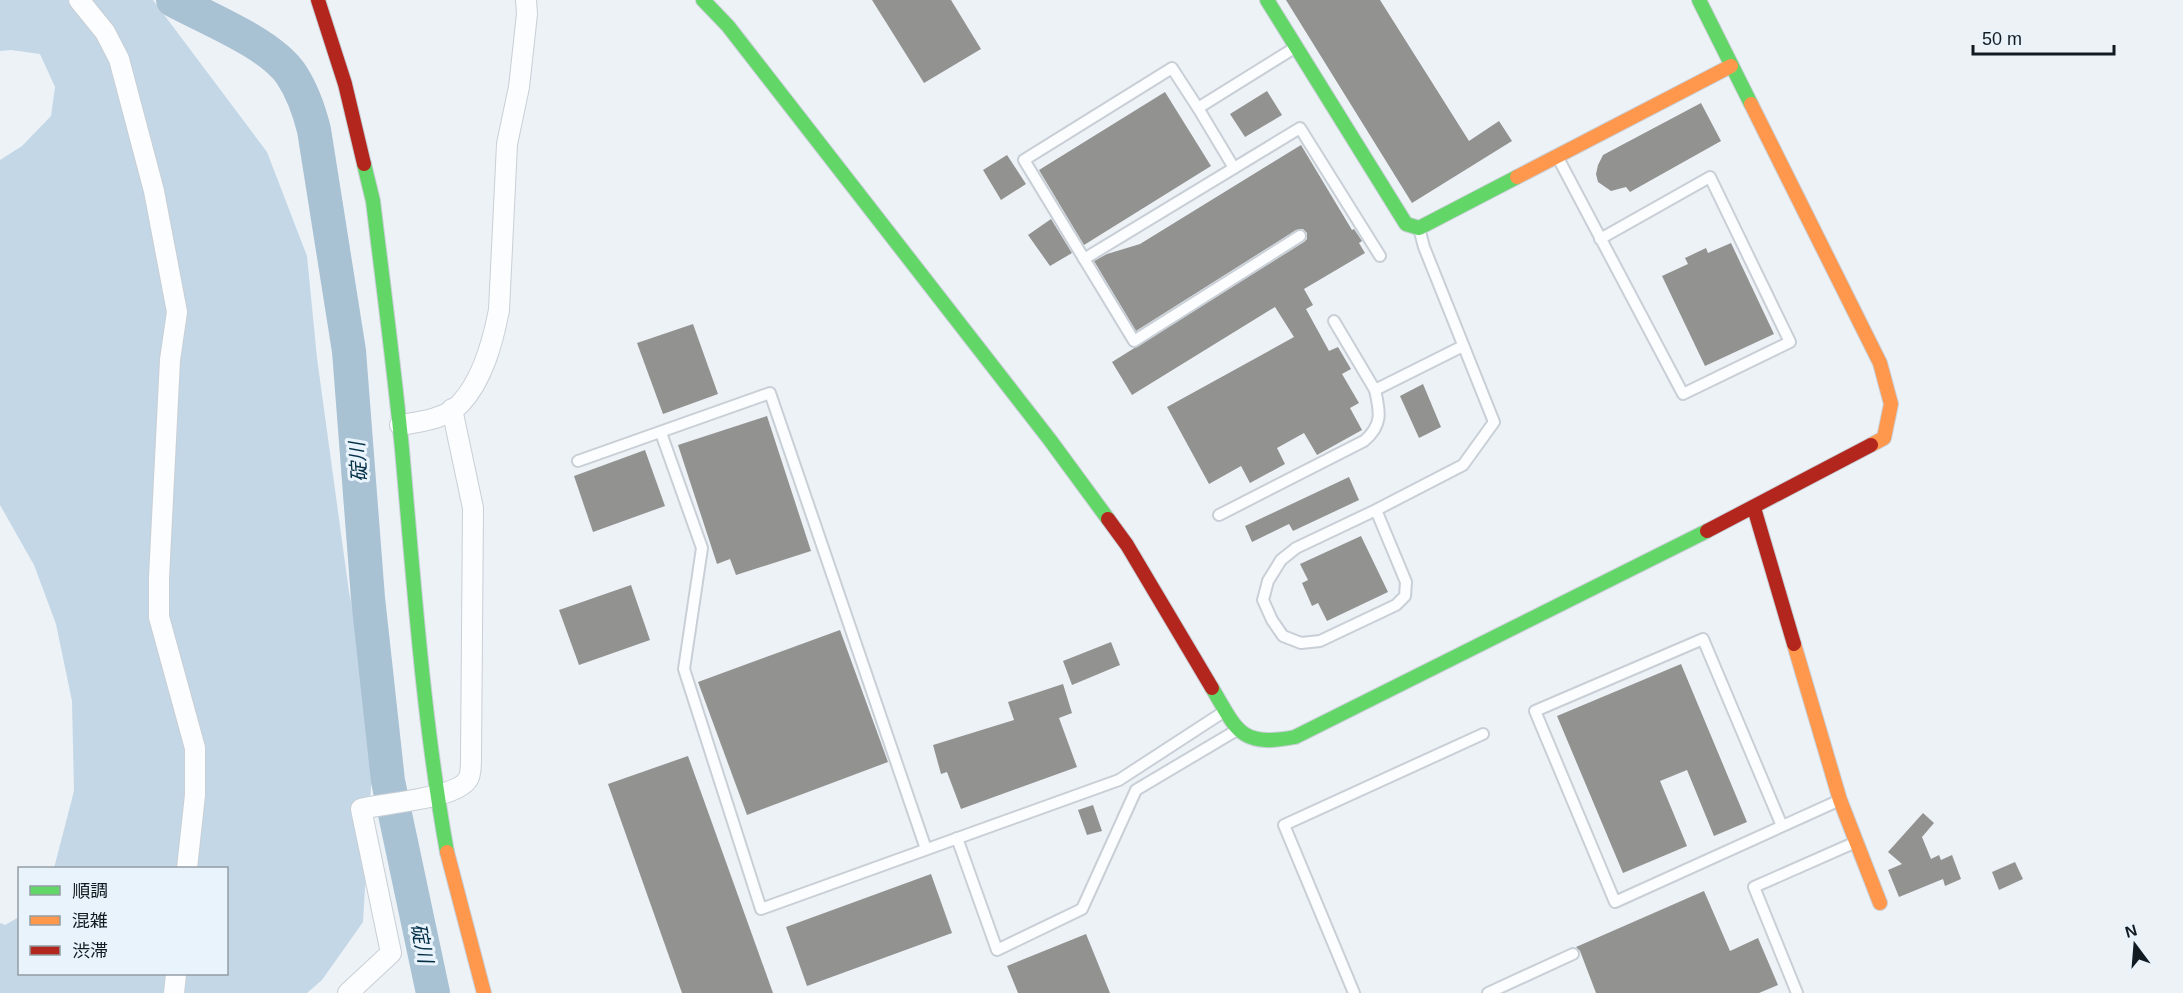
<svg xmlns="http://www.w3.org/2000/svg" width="2183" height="993" font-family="Helvetica,'Noto Sans JP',sans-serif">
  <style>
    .forest { fill: #c3d7e6 }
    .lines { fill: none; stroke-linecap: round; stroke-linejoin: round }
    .river { stroke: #a8c1d3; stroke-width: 34 }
    .building { fill: #929290 }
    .lane-casing { stroke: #c8cfd6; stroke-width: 14 }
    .street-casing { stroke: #c8cfd6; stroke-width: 22 }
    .fast-casing { stroke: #c8cfd6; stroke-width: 16 }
    .slow-casing { stroke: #c8cfd6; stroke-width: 16 }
    .jam-casing { stroke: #c8cfd6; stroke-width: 16 }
    .lane { stroke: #fcfdfe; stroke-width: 10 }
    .street { stroke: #fcfdfe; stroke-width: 20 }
    .fast { stroke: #63d668; stroke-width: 14 }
    .slow { stroke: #ff974d; stroke-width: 14 }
    .jam { stroke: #b3261e; stroke-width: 14 }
    .labels { text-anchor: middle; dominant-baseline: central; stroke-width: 6; stroke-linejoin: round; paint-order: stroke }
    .water-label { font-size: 20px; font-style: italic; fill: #022e46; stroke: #e9f3fb }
  </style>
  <rect width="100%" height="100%" fill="#edf2f7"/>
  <path class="forest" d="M0,0h153l114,152 40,104 10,102 32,234 26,127 -12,203 -41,58 -15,13h-307v-70l5,2 14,-8 1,57h206v-106h-172l20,-77 -2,-90 -16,-77 -22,-59 -34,-60v-345l22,-14 29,-30 4,-29 -15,-33 -29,-4 -11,1z"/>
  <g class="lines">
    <path class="river" d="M173,0c33,18 97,43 118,74 12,18 18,36 23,56l35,221 19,247 20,183 45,212"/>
  </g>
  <g class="building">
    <path d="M872,0h79l30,49 -57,34z"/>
    <path d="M1286,0h94l89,141 30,-20 13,20 -100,62z"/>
    <path d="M1267,91l15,24 -37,22 -15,-23z"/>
    <path d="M1165,92l46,74 -127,79 -45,-75z"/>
    <path d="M1701,103l20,38 -91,51 -4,-5 -15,4 -13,-9 -2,-8 2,-9 5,-10z"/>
    <path d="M1301,145l51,85 2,-1 8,12 -3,2 6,10 -61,36 9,16 -7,4 23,42 9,-4 13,22 -9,5 17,29 -9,5 12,22 -45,25 -13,-22 -27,15 8,16 -35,19 -9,-17 -32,18 -42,-77 127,-70 -19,-30 -143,88 -20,-33 192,-120 3,-3v-6l-4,-4 -7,1 -160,101 -42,-70 13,-7 33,-10z"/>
    <path d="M1007,155l19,29 -25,16 -18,-30z"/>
    <path d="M1051,219l21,34 -22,13 -22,-31z"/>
    <path d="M1731,243l43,91 -69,32 -43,-90 26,-12 -3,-6 21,-10 2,5z"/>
    <path d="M693,324l25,70 -55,20 -26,-71z"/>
    <path d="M1423,384l18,43 -22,11 -19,-42z"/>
    <path d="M767,416l44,135 -75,24 -6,-16 -13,5 -39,-119z"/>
    <path d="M645,450l20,56 -72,26 -19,-56z"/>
    <path d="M1349,477l10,23 -66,31 -4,-7 -37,18 -7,-16z"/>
    <path d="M1361,536l27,56 -61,29 -9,-18 -6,3 -10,-23 6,-3 -8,-16z"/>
    <path d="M631,585l19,55 -71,25 -20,-55z"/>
    <path d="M840,630l48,132 -141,53 -49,-133z"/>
    <path d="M1111,642l9,23 -48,20 -9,-24z"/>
    <path d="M1681,664l66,158 -33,14 -27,-66 -27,11 27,65 -64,27 -66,-157z"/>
    <path d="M1063,684l9,29 -13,5 18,49 -116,42 -14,-37 -6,2 -8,-29 81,-25 -6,-18z"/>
    <path d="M688,756l85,237h-91l-74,-209z"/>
    <path d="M1093,805l9,26 -15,4 -9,-25z"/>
    <path d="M1923,813l11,10 -12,14 9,22 8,-4 2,5 11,-5 9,24 -16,7 -2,-7 -44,18 -11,-27 14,-6 -14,-12z"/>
    <path d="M2015,862l8,17 -24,11 -7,-18z"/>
    <path d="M931,874l21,59 -145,53 -21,-59z"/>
    <path d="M1704,891l26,60 28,-13 20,47 -19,8h-163l-16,-42 -4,-4z"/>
    <path d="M1086,934l24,59h-92l-11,-27z"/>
  </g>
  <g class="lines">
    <g class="lane-casing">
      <g id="lane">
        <path d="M1296,47l-98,61 -26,-40 -148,92 110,181 166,-105"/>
        <path d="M1198,108l36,60"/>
        <path d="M1557,156l126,238 107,-52 -80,-165 -110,62"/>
        <path d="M1084,259l216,-131 80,128"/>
        <path d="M1334,321l41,69 88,-44"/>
        <path d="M661,433l41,115 -18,121 77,240 358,-129 106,-69"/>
        <path d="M578,461l192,-68 156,456"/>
        <path d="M1376,510l-80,38 -15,12 -13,21 -5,19 9,20 11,16 18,7 19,-2 76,-36 9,-9 1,-14 -30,-72 87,-45 31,-43 -70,-175 -5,-19"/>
        <path d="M1219,515l145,-74c19,-16 16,-29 11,-51"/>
        <path d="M1782,826l-79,-187 -168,72 80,191 225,-102"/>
        <path d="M957,838l40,112 85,-41 54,-119 101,-60"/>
        <path d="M1354,993l-70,-168 199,-91"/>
        <path d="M1488,993l85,-39"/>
        <path d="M1797,993l-43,-106 102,-45"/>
      </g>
    </g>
    <g class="street-casing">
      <g id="street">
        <path d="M79,0l26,32 14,27 35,132 23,121 -7,48 -11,218v39l36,131v47l-8,73"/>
        <path d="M400,425c19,-3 46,-6 60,-21 23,-24 33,-63 39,-94l8,-166 12,-57 8,-73 -1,-14"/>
        <path d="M174,993l2,-19"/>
        <path d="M348,993l43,-40 -30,-144c22,-6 100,-10 108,-32 2,-5 2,-13 2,-19l2,-250 -21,-99"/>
      </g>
    </g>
    <g class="fast-casing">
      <g id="fast">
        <path d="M703,0l25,26 322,414 58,79"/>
        <path d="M1267,0l139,224 13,4 98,-51"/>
        <path d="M1699,0l52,104"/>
        <path d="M364,164l9,37c10,83 21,166 29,248 12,135 21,270 45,403"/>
        <path d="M1212,688c25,42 28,60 83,49l412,-206"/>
      </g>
    </g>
    <g class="slow-casing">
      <g id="slow">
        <path d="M1751,104l129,259 11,41 -7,34 -13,7"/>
        <path d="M1517,177l214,-111"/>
        <path d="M1794,644l46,156 40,103"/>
        <path d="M447,852l37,141"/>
      </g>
    </g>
    <g class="jam-casing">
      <g id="jam">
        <path d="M318,0l27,84 19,80"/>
        <path d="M1754,508l40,136"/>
        <path d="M1108,519l19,26 85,143"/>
        <path d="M1707,531l164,-86"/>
      </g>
    </g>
    <use href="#lane" class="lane"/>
    <use href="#street" class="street"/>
    <use href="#fast" class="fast"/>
    <use href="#slow" class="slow"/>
    <use href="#jam" class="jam"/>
  </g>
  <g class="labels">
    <g class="water-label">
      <text transform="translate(358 462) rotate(-94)">碇川</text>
      <text transform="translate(422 943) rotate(78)">碇川</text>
    </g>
  </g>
  <rect x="18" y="867" width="210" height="108" fill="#e9f3fb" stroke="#939da4" stroke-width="1.5"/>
  <rect x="30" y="886" width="30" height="9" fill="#63d668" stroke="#939da4" stroke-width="1.5"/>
  <text x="72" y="897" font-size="18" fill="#121b22">順調</text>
  <rect x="30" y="916" width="30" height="9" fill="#ff974d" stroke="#939da4" stroke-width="1.5"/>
  <text x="72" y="927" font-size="18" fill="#121b22">混雑</text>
  <rect x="30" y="946" width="30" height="9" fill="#b3261e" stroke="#939da4" stroke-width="1.5"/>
  <text x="72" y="957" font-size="18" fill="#121b22">渋滞</text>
  <g transform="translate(2135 945) rotate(344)" stroke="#e9f3fb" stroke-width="4.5" paint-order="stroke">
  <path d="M0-4.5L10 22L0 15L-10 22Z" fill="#121b22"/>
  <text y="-9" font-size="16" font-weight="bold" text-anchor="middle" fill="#121b22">N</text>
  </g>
  <path d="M1973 45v9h141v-9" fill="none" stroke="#121b22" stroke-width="3"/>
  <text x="1982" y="45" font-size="18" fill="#121b22" stroke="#e9f3fb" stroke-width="4.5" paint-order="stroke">50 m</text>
</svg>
